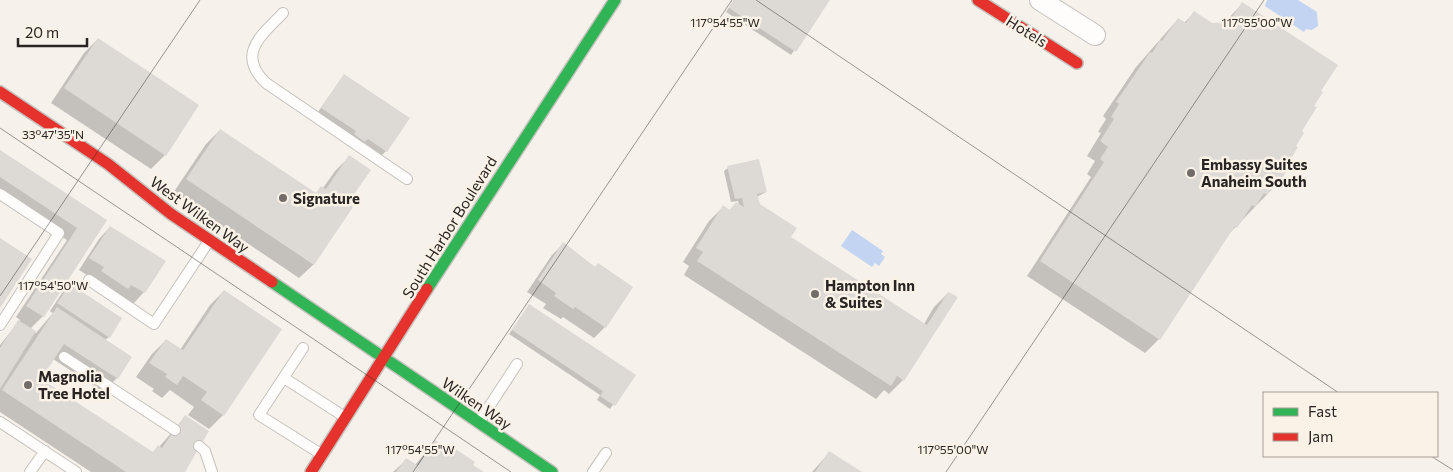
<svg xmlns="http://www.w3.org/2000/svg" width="1453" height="472" font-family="Commissioner,sans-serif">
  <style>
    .water { fill: #c2d4f1 }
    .shadow { fill: #0003 }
    .building { fill: #ddd9d5 }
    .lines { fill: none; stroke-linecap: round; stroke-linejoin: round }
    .lane-casing { stroke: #c5c2bd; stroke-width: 12 }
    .street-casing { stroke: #c5c2bd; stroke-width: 22 }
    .fast-casing { stroke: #c5c2bd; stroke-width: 14 }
    .jam-casing { stroke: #c5c2bd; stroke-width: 14 }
    .lane { stroke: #fefdfc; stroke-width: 10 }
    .street { stroke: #fefdfc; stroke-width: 20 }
    .fast { stroke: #30b455; stroke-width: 11 }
    .jam { stroke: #e5322d; stroke-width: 11 }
    .ticks { fill: none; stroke: #292522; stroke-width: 1; stroke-opacity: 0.45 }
    .poi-dot { fill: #716c68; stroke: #faf1e7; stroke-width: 2 }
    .labels { text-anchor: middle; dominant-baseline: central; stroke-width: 5; stroke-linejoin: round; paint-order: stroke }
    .street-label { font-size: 15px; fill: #292522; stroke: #faf1e7 }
    .poi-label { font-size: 15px; font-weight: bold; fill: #292522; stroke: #faf1e7; text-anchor: start }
    .ticks-label { font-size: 12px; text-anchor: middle; fill: #292522; stroke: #faf1e7; stroke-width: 5; stroke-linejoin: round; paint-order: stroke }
  </style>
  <rect width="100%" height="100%" fill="#f6f1eb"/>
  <g class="water">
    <path d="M1267,0h31l19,12 1,14 -6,4 -6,-1 -2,3 -39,-26z"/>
    <path d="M852,230l31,21 -2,3 4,3 -6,9 -4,-3 -3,4 -31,-21z"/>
  </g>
  <g class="shadow">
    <path d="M734,0h95l-38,55 -65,-43z"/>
    <path d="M1242,4l77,87 -42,93 -51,53 -67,102 -14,14 -118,-77 64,-99 -4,-3 8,-13 -8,-5 14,-23 -3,-1 8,-13 -3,-3 33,-49 42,-48 6,4 10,-10 18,12 12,-2z"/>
    <path d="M98,39l67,116 -14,14 -100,-66 33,-50z"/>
    <path d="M341,79l45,72 -4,4 -19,-13 -2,3 -10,-6 2,-3 -35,-24z"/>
    <path d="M220,130l95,64 8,-6 12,-17 14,-14 -2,46 5,4 -39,58 -14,13 -126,-85 33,-49z"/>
    <path d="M0,151l106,70 -63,95 -13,13 6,4 17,-20 -3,-2 12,-18 8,-8 39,52 -4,3 12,38 -14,14 -50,-33 -13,20 112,74 7,-6 26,-30 -2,55h-92l-91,-60v-67l20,-25 -4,-3 51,-77 -67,-44z"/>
    <path d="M728,168l38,24 -9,5 2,8 30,32 135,87 10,-17 14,-14 -45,87 -14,14 -5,-4 -8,9 -192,-124 5,-9 -6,-4 26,-41 14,-14 6,4 7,-8 3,2 -1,-4 -7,1 -7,-31z"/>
    <path d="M110,227l34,65 -11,12 -54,-34 20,-31z"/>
    <path d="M564,243l31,25 10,59 -11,11 -31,-21 -2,2 -18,-11 3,-4 -19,-12 25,-37z"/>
    <path d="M224,291l-1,124 -14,14 -21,-14 6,-8 -24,-17 -8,8 -10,-7 2,-2 -18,-12 16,-23 14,-14 14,10 30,-45z"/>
    <path d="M526,310l108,65 -24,34 -13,-9 3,-5 -91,-61z"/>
    <path d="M435,441l36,24 11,7h-89l13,-12 9,5z"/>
    <path d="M829,453l31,19h-48z"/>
  </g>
  <g class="building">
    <path d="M734,0h96l-34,52 -67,-44z"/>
    <path d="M1242,2l96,63 -17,26 2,1 -9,14 3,1 -15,24 2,2 -8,13 2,1 -7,12 2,2 -15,24 -3,-1 -8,11 -3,-2 -9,14 -3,-2 -15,23 -2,-2 -75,114 -120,-79 64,-99 -4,-3 8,-12 -8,-6 14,-22 -3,-2 8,-13 -3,-2 34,-50 2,1 8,-13 2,1 16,-23 8,5 8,-12 18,12 17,-1z"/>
    <path d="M98,38l101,67 -33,51 -102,-68z"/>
    <path d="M344,74l66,44 -23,34 -19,-13 -3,3 -11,-8 2,-3 -35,-23z"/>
    <path d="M220,129l96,64 5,-7 5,3 23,-34 22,15 -23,33 5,4 -39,58 -128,-86z"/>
    <path d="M0,150l107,70 -63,97 -18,-11 51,-78 -77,-51z"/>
    <path d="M759,159l8,33 -10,2 3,10 37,24 -6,9 136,88 21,-33 10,5 -54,84 -7,-5 -6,10 -194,-125 6,-9 -7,-4 27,-43 7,5 6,-8 8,5 -2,-9 -7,1 -8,-33z"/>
    <path d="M110,226l56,35 -21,32 -14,-8 -3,4 -27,-18 3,-4 -15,-9z"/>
    <path d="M0,238l32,21 -32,49z"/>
    <path d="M563,242l32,25 3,-4 35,24 -27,41 -31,-21 -2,2 -19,-13 2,-3 -18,-13z"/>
    <path d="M70,284l52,34 -12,20 -53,-35z"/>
    <path d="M224,290l58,39 -58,87 -23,-16 6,-8 -24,-16 -6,9 -12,-8 2,-3 -18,-11 17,-24 17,11z"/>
    <path d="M529,304l107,71 -21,31 -15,-10 3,-5 -91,-61z"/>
    <path d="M57,307l75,50 -14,22 -54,-35 -23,35 112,73 5,-7 4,3 23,-33 24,16 -24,41h-59l-124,-82z"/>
    <path d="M18,320l18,11 -36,58v-41z"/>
    <path d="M435,440l14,9 2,-3 24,16 -2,3 11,7h-88l10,-14 12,8z"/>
    <path d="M829,451l33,21h-47z"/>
  </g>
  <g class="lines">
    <g class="lane-casing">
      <g id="lane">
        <path d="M283,13c-22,23 -47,41 -17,70l141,96"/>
        <path d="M0,194l59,39 -59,92"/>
        <path d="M89,280l65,44 55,-83"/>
        <path d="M303,348l-44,67 62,39"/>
        <path d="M64,357l111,73"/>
        <path d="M284,378l61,39"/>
        <path d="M0,422l76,50"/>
        <path d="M479,422l38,-58"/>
        <path d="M199,446l6,5 7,21"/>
        <path d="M30,472l15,-21"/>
        <path d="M593,472l13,-19"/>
      </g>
    </g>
    <g class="street-casing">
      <path id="street" d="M1040,0l55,35"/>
    </g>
    <g class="fast-casing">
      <g id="fast">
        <path d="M272,282l280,190"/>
        <path d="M427,289l188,-289"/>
      </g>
    </g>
    <g class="jam-casing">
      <g id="jam">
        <path d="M978,0l99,63"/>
        <path d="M0,92l108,72 63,50 101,68"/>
        <path d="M311,472l116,-183"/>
      </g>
    </g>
    <use href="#lane" class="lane"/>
    <use href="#street" class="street"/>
    <use href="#fast" class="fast"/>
    <use href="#jam" class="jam"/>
  </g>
  <path class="ticks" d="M756,0l583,393M0,128l511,344M0,296l200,-296M1431,456l22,14M413,472l319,-472M946,472l318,-472"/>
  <g class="poi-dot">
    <circle cx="1191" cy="173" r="5"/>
    <circle cx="283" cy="198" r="5"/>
    <circle cx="815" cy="294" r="5"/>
    <circle cx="28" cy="385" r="5"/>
  </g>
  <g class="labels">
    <g class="street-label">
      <text transform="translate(1027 31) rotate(32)">Hotels</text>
      <text transform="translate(200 214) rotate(36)">West Wilken Way</text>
      <text transform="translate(449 227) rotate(-58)">South Harbor Boulevard</text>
      <text transform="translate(477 403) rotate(34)">Wilken Way</text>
    </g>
    <g class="poi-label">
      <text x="1201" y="164">Embassy Suites<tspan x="1201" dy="17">Anaheim South</tspan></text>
      <text x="293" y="198">Signature</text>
      <text x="825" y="285">Hampton Inn<tspan x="825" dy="17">&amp; Suites</tspan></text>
      <text x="38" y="376">Magnolia<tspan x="38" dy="17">Tree Hotel</tspan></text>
    </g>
  </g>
  <g class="ticks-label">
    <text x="725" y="27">117°54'55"W</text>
    <text x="1257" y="27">117°55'00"W</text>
    <text x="53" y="139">33°47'35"N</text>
    <text x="53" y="290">117°54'50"W</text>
    <text x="420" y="454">117°54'55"W</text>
    <text x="953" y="454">117°55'00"W</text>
  </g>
  <rect x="1263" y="392" width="175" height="65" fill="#faf1e7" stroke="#a69f98"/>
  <rect x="1273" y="408" width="25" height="8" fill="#30b455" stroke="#a69f98"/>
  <text x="1308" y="417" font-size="15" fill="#292522">Fast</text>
  <rect x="1273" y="433" width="25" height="8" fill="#e5322d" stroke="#a69f98"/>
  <text x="1308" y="442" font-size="15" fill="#292522">Jam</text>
  <path d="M18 38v8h69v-8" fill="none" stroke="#292522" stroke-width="2.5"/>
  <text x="25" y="38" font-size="15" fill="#292522" stroke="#faf1e7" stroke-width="4" paint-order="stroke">20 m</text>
</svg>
